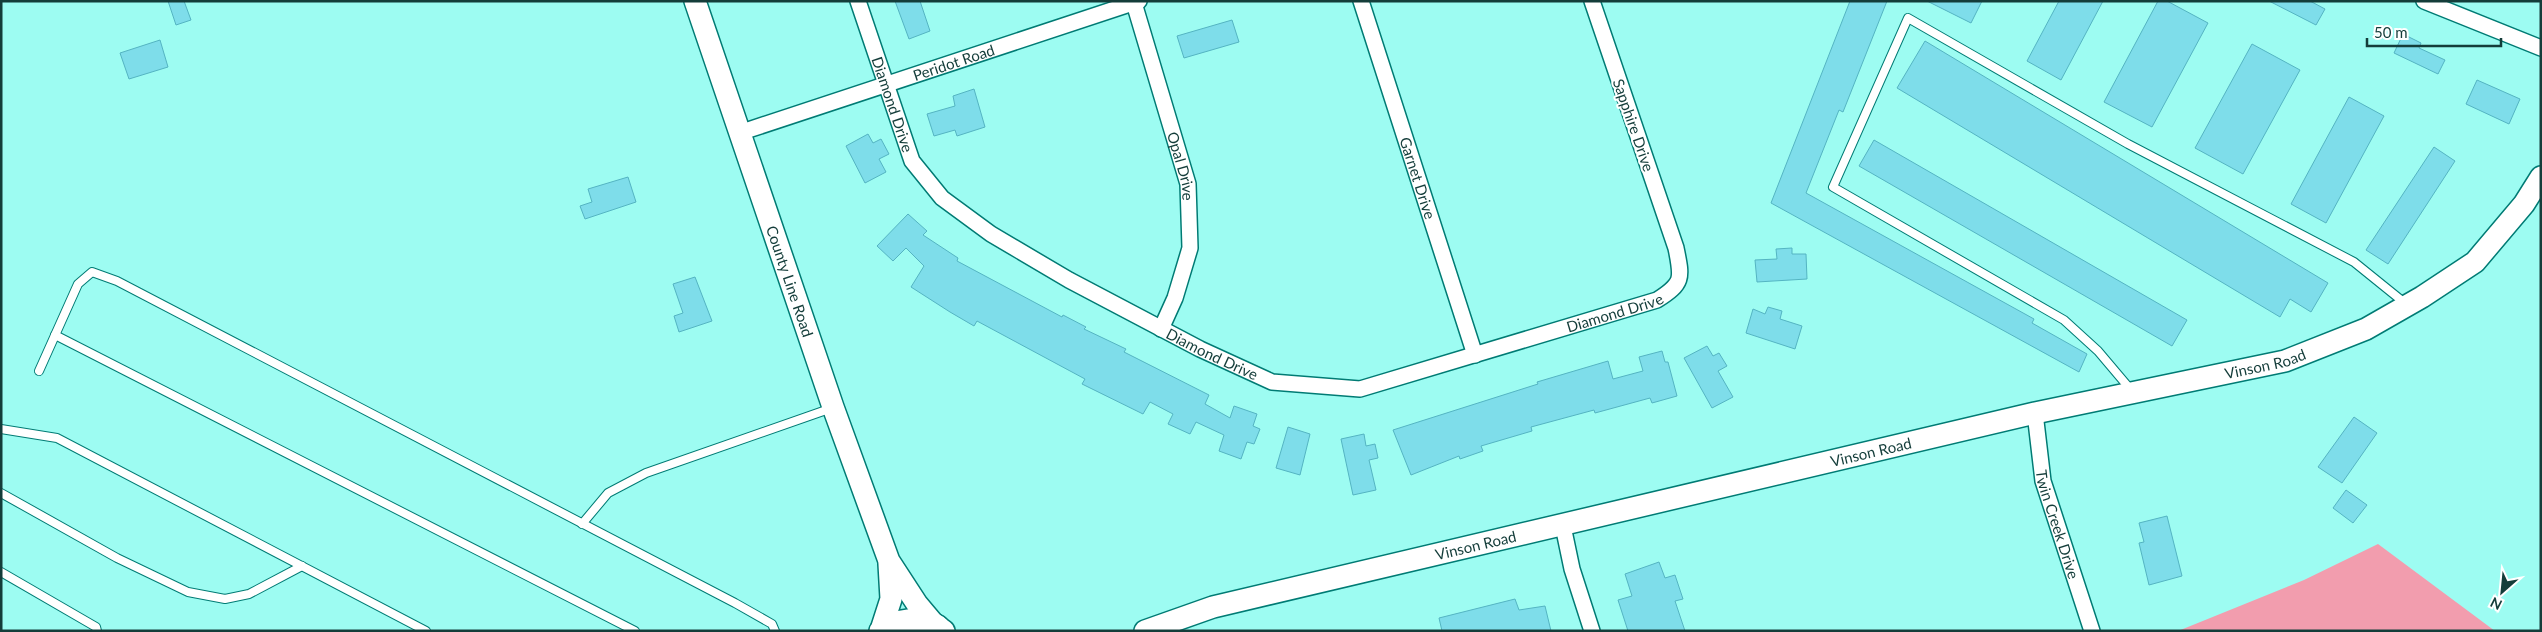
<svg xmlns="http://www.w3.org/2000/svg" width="2542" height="632" font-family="Lato,sans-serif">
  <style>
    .forest { fill: #f29dae }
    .building { fill: #7eddea; stroke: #54b4c2 }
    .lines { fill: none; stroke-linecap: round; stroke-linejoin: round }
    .lane-casing { stroke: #007b74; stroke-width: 10 }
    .street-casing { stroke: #007b74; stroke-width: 18 }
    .secondary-casing { stroke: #007b74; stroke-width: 24 }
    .lane { stroke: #fff; stroke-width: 8 }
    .street { stroke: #fff; stroke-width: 15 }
    .secondary { stroke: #fff; stroke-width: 21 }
    .labels { text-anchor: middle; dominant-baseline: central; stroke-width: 4; stroke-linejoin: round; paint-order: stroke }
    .street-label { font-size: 15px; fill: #143d3a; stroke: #fff }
  </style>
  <rect width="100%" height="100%" fill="#9dfcf2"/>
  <path class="forest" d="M2378,544l117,87h-317l126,-51z"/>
  <g class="building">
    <path d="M168,1h16l7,19 -15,5z"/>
    <path d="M895,1h25l10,30 -21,8z"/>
    <path d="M1850,1h37l-44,111 -4,-2 -33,83 228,126 -2,4 55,31 -8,18 -308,-169z"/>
    <path d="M1927,1h55l-11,22z"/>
    <path d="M2059,1h44l-42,79 -34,-19z"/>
    <path d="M2158,1h9l41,22 -56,104 -48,-25z"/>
    <path d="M2269,1h41l15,8 -9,16z"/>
    <path d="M1232,20l7,22 -55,16 -7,-22z"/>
    <path d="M2403,34l18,9 -2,5 26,12 -7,14 -44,-21z"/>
    <path d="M160,40l8,27 -39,12 -9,-26z"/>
    <path d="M1925,41l403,242 -17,29 -21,-13 -10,18 -383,-229z"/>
    <path d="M2252,44l48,26 -57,104 -48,-26z"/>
    <path d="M2477,80l43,19 -11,25 -43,-20z"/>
    <path d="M974,89l11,38 -28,9 -2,-6 -21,6 -7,-22 28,-8 -2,-10z"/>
    <path d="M2349,97l35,19 -58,107 -35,-19z"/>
    <path d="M868,134l5,9 8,-4 8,15 -10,5 7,13 -21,11 -19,-37z"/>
    <path d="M1874,140l313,180 -15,26 -313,-180z"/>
    <path d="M2434,147l21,14 -67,103 -22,-14z"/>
    <path d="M628,177l8,25 -51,17 -5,-13 12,-4 -4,-13z"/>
    <path d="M908,214l19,17 -4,4 35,23 -1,3 105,56 1,-2 23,12 -2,2 42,20 -2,3 85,43 -4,9 25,14 4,-12 23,8 -4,12 7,3 -6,15 -7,-2 -6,17 -22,-8 5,-16 -28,-13 -6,12 -22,-10 5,-10 -23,-12 -7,12 -61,-30 3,-5 -108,-58 -3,5 -24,-14 -39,-25 13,-21 -18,-18 -13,13 -16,-15z"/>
    <path d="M1792,248v6h14l1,25 -50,3 -2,-22 22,-1 -1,-10z"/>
    <path d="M695,277l17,44 -33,11 -5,-16 9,-3 -10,-29z"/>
    <path d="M1768,307l14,4 -2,8 22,7 -7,23 -49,-16 7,-24 12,5z"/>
    <path d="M1707,346l6,10 6,-3 8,13 -9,5 15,26 -21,11 -28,-50z"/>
    <path d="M1662,351l3,11h3l9,34 -25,7 -2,-5 -55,15 -1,-3 -63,17 1,4 -51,15 2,5 -23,8 -1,-3 -48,19 -18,-45 145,-46 -1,-2 71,-21 5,18 30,-8 -4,-14z"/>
    <path d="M2354,417l23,16 -35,50 -24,-16z"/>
    <path d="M1288,427l22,7 -10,41 -24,-7z"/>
    <path d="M1364,434l2,12 9,-2 3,14 -9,2 7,30 -23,5 -12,-56z"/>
    <path d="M2346,490l21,15 -14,18 -20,-15z"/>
    <path d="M2167,516l15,60 -33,9 -10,-42 5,-1 -5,-19z"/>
    <path d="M1659,562l6,16 10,-3 8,24 -8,2 10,30h-57l-10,-31 14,-4 -7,-22z"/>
    <path d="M1515,599l4,11 26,-4 6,25h-109l-3,-13z"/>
  </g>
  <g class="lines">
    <g class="lane-casing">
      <g id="lane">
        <path d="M55,335l580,296"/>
        <path d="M39,371l39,-87 14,-12 25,9 618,322 37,21 3,7"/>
        <path d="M2131,390l-33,-39 -34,-31 -231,-133 75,-169 220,126 226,118 52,42"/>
        <path d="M1,429l56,9 369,193"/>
        <path d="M1,493l116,65 71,34 37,7 24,-5 53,-28"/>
        <path d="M582,524l26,-31 38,-20 186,-65"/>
        <path d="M1,572l95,55 1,4"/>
      </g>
    </g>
    <g class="street-casing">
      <g id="street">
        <path id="s1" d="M858,1l54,160 30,37 49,36 78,46 131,69 72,33 88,7 297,-89c27,-17 25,-22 19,-52l-84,-247"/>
        <path id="s2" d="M1361,1l114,354"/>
        <path d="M2424,1l117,47"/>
        <path id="s3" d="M1134,3l54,181 2,64 -15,50 -14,31"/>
        <path id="s4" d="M739,133l400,-132"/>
        <path id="s5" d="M2035,413l8,68 49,150"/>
        <path d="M1563,526l9,43 20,62"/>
      </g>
    </g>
    <g class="secondary-casing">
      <g id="secondary">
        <path id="s6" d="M695,1l138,406 56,154 28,43 16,19 11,8"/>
        <path d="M881,630l10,-31 -2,-35"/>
        <path d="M880,631c16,-12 40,-16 58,-5"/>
        <path id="s7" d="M1145,631l68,-24 822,-194 250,-52 81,-32 56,-32 53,-35 49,-58 17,-27"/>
      </g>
    </g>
    <use href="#lane" class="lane"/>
    <use href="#street" class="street"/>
    <use href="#secondary" class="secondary"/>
  </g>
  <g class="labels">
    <g class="street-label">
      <text stroke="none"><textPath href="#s4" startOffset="226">Peridot Road</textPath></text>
      <text stroke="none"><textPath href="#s1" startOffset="109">Diamond Drive</textPath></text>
      <text transform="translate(1634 125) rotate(71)">Sapphire Drive</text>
      <text stroke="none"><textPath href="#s3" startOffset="170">Opal Drive</textPath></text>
      <text stroke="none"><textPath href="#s2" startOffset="186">Garnet Drive</textPath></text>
      <text stroke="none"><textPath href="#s6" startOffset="296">County Line Road</textPath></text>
      <text stroke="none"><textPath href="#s1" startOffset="949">Diamond Drive</textPath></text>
      <text stroke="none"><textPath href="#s1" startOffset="529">Diamond Drive</textPath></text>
      <text stroke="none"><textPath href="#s7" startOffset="1152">Vinson Road</textPath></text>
      <text stroke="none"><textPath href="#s7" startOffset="748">Vinson Road</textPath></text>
      <text stroke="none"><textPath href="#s5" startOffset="114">Twin Creek Drive</textPath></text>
      <text stroke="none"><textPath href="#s7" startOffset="342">Vinson Road</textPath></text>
    </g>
  </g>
  <rect width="2542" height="632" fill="none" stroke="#143d3a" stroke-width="5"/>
  <g transform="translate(2502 592) rotate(207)" stroke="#ffffff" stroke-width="4" paint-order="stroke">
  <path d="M0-4L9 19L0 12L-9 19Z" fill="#143d3a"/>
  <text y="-8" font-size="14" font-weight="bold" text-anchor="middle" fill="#143d3a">N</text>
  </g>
  <path d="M2367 38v8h134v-8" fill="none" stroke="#143d3a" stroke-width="2.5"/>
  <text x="2374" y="38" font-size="15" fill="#143d3a" stroke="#ffffff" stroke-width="4" paint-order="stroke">50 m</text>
</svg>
